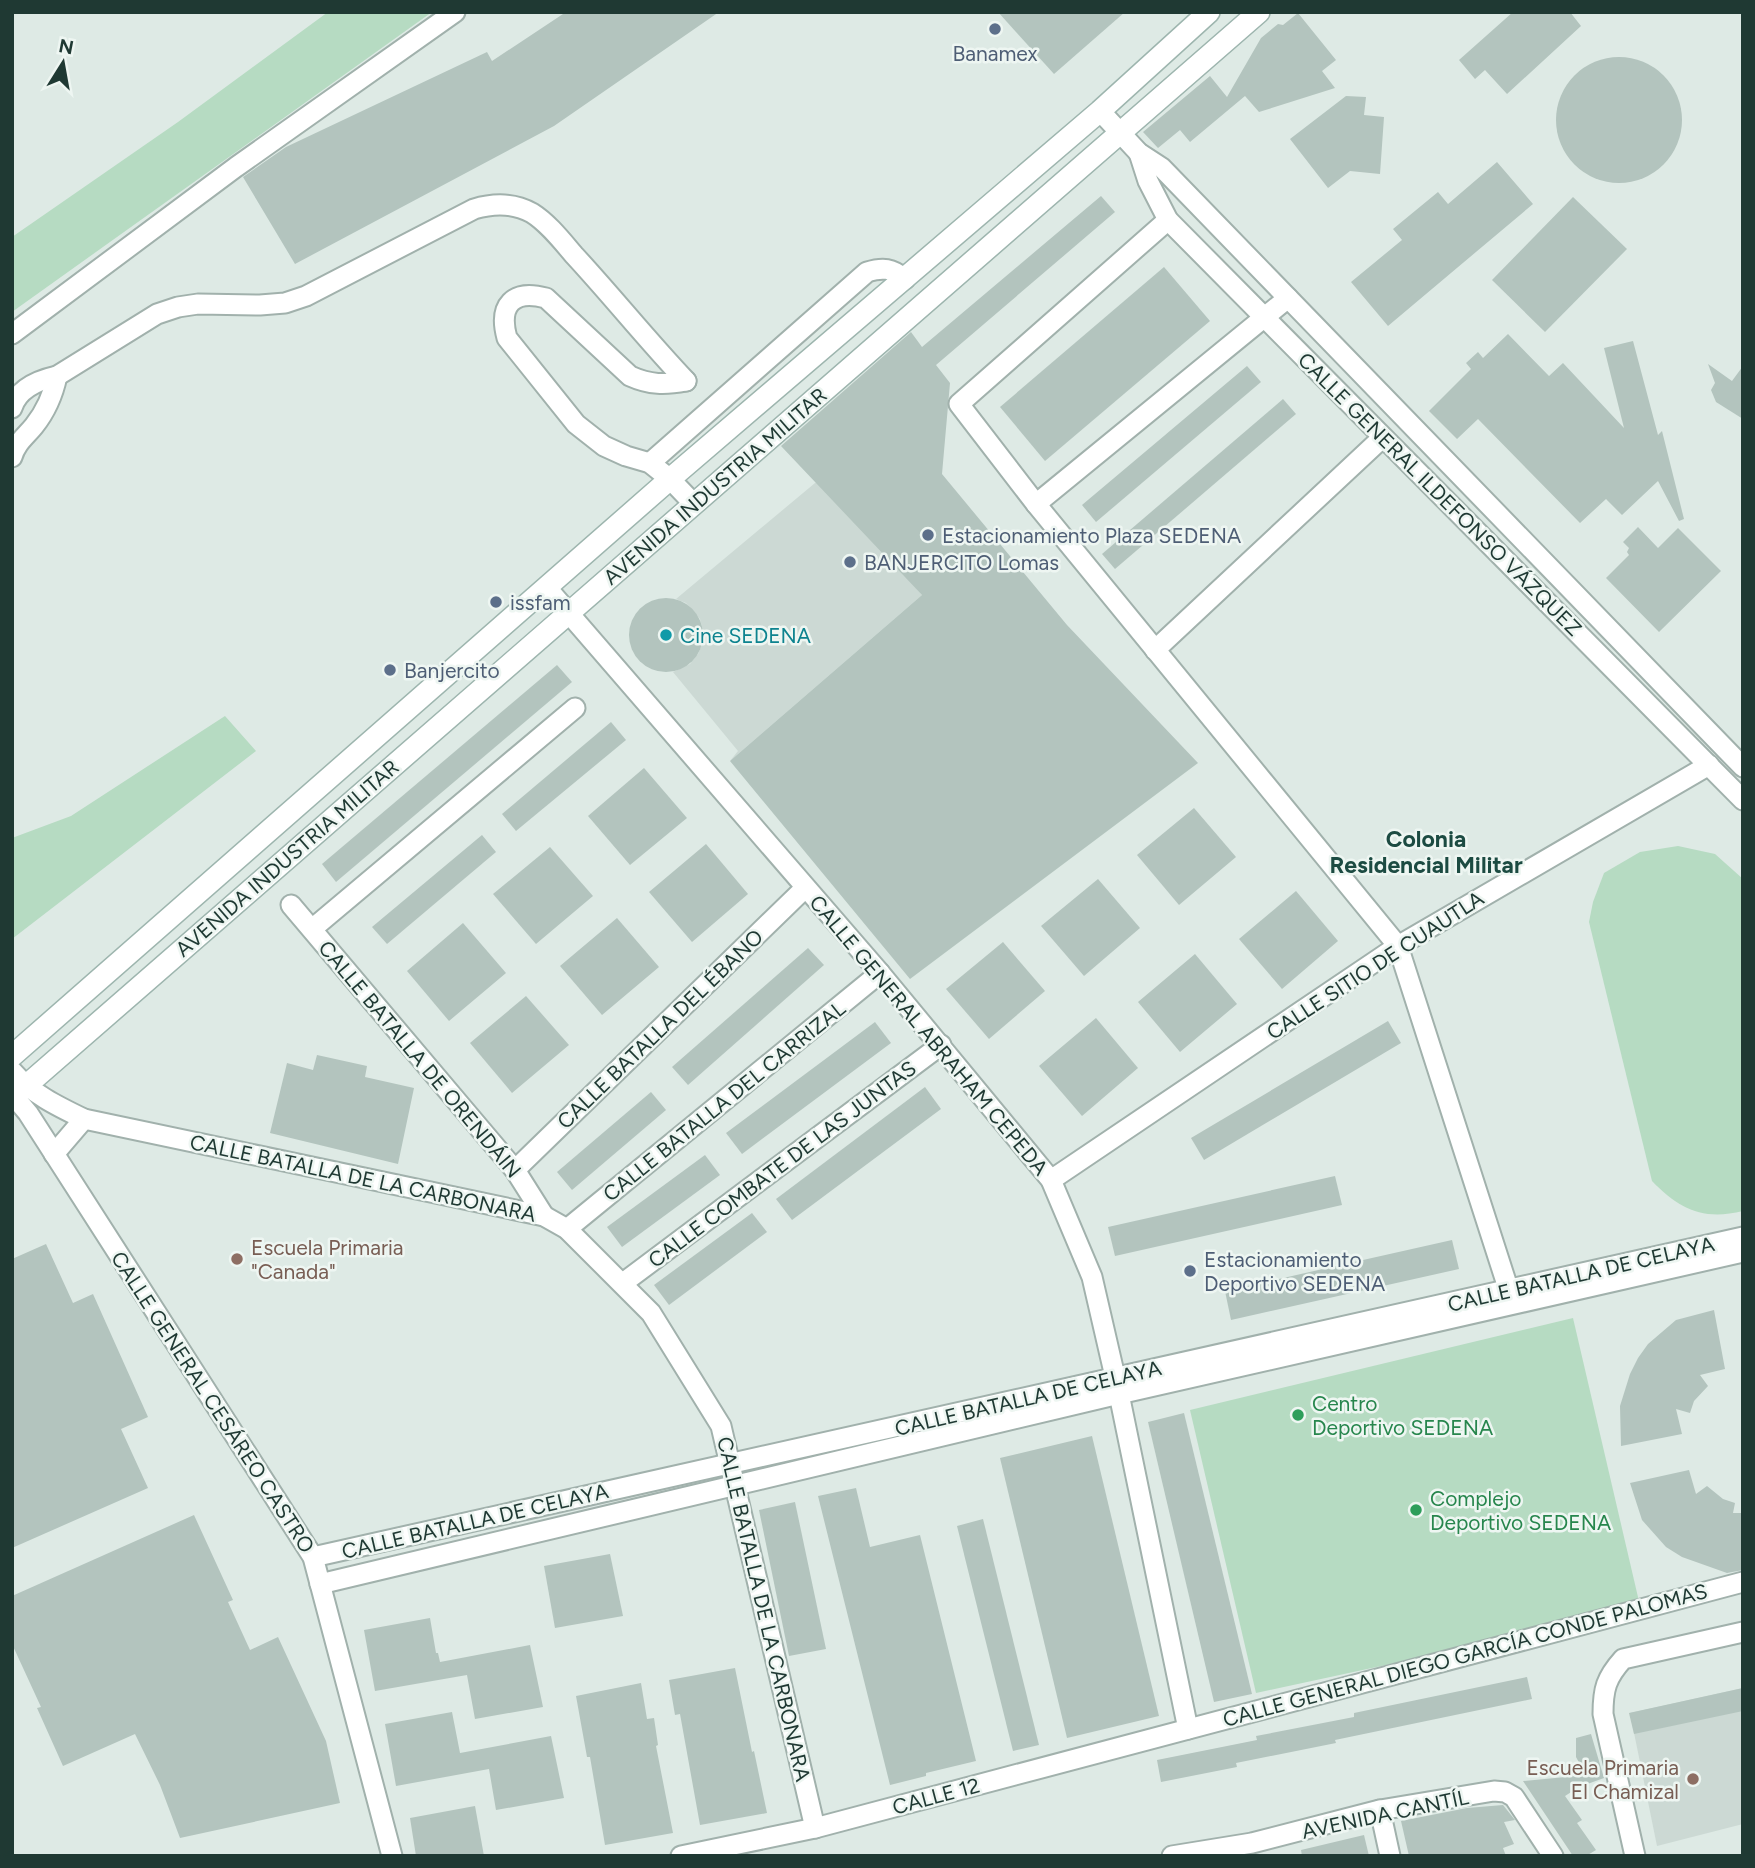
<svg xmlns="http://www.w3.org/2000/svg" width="1755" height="1868" font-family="Figtree,sans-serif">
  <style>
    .built { fill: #ccd9d4 }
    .green { fill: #b6dbc2 }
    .building { fill: #b3c4be }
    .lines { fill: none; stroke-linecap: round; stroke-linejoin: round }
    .street-casing { stroke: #a1b1ac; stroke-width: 23 }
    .secondary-casing { stroke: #9db5ae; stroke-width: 24 }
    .street { stroke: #fff; stroke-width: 19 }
    .secondary { stroke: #fff; stroke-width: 21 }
    .service-dot { fill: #5c6f8a; stroke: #eef6f2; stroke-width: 2.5 }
    .culture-dot { fill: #0f9aa8; stroke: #eef6f2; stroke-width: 2.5 }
    .education-dot { fill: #8d6e63; stroke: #eef6f2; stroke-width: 2.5 }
    .leisure-dot { fill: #2e9e5b; stroke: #eef6f2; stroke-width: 2.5 }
    .labels { text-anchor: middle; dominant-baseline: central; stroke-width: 5; stroke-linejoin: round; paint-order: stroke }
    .service-label { font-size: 21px; fill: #4e5e75; stroke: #eef6f2; text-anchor: start }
    .street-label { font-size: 21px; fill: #1f3933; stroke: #eef6f2 }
    .culture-label { font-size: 21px; fill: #0d838f; stroke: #eef6f2; text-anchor: start }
    .education-label { font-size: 21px; fill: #785e54; stroke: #eef6f2; text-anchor: start }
    .leisure-label { font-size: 21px; fill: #27864d; stroke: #eef6f2; text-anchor: start }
    .neighbourhood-label { font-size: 23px; font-weight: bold; fill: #1c4b42; stroke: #eef6f2 }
  </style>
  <rect width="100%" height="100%" fill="#deeae5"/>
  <g class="built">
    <path d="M821,478l101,117 -192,166 8,-10 -65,-79 17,-8 8,-10 5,-12v-12l-3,-11 -14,-16 -10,-4z"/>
    <path d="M1743,1688v136l-86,22 -27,-133z"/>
  </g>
  <g class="green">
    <path d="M328,12h104l-420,300v-75l166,-115z"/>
    <path d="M225,716l31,35 -244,188v-101l59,-22z"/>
    <path d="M1678,846l37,8 28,25v332c-40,10 -64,-2 -91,-30l-63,-259 4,-20 11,-29 36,-21z"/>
    <path d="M1573,1318l68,292 -385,83 -66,-283z"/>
  </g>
  <g class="building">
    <path d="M566,12h153l-165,114 -259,138 -52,-87 43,-30 201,-95 5,9z"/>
    <path d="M998,12h127l-71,62z"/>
    <path d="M1513,12h57l11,14 -74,68 -22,-24 -10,9 -16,-19z"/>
    <path d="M1298,13l38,47 -14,11 13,17 -76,24 -14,-16 -55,46 -10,-12 -22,18 -15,-16 67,-56 17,21 34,-59 17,-14 5,1z"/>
    <circle cx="1619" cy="120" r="63"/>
    <path d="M1346,96l20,1 -2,18 20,2 -4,57 -30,-3 -22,17 -38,-49z"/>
    <path d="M1497,162l36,42 -145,122 -37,-44 51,-42 -9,-11 45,-37 10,12z"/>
    <path d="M1101,196l14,16 -179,153 14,18 -8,91 125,151 131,138 -288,216 -180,-218 192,-166 -141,-149 130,-114 11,15z"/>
    <path d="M1573,197l54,52 -82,83 -53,-52z"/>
    <path d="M1164,267l46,54 -165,140 -45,-54z"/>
    <path d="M1508,334l41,42 14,-13 61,65 -20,-80 29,-7 25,94 4,-4 22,88 -5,2 -21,-40 -36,34 -16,-16 -26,24 -102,-104 -21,20 -28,-28 42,-42 -5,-6 12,-11 5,6z"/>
    <path d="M1708,364l24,17 11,-15v53l-27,-17 -5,-12 4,-7z"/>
    <path d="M1247,366l14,16 -165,140 -14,-17z"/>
    <path d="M1283,399l13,15 -181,155 -13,-15z"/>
    <path d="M1638,527l20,21 20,-20 43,43 -62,61 -53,-54 23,-23 -2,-3 2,-4 -6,-6z"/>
    <circle cx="666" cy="635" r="37"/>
    <path d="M557,665l15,17 -236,200 -14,-18z"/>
    <path d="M611,722l15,18 -110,91 -14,-17z"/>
    <path d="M644,768l43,50 -57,47 -42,-49z"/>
    <path d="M1194,808l42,49 -57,48 -42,-50z"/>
    <path d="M482,835l14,17 -109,92 -15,-17z"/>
    <path d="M706,844l42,50 -56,48 -43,-50z"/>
    <path d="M550,847l43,49 -57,48 -43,-50z"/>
    <path d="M1098,879l42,49 -56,48 -43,-50z"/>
    <path d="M1296,891l42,50 -56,48 -43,-50z"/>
    <path d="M617,918l42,49 -57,48 -42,-49z"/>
    <path d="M463,923l43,50 -57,48 -42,-50z"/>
    <path d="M1003,942l42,49 -56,48 -43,-50z"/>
    <path d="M808,948l16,17 -136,120 -16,-18z"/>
    <path d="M1195,954l42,50 -57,48 -42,-50z"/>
    <path d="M526,996l43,49 -57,48 -42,-50z"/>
    <path d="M1096,1018l42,50 -56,48 -43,-50z"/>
    <path d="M1388,1021l13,22 -197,117 -13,-22z"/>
    <path d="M875,1022l16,21 -149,111 -16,-21z"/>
    <path d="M317,1055l50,11 -2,11 49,11 -16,76 -128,-31 17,-70 26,7z"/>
    <path d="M925,1087l16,22 -149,111 -16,-21z"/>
    <path d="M651,1092l15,18 -94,80 -15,-18z"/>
    <path d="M705,1155l15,20 -98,72 -15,-20z"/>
    <path d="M1335,1176l7,29 -227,51 -7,-29z"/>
    <path d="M752,1213l15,19 -98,73 -15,-20z"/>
    <path d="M1452,1240l7,29 -228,51 -6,-29z"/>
    <path d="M46,1244l27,59 20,-9 55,123 -27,12 27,59 -136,60v-289z"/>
    <path d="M1714,1310l11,59 -25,6 8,11 -14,15 -4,12 -14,-4 6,25 -61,12 -1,-40 10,-32 8,-16 10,-14 28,-24z"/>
    <path d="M1184,1413l68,281 -38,8 -66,-280z"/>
    <path d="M1092,1436l67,280 -92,22 -67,-280z"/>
    <path d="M1689,1470l7,24 11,-8 16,13 12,4 -2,10h10v57l-16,3 -45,-16 -16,-10 -24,-27 -12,-37z"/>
    <path d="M856,1488l14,59 50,-12 56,226 -50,12v3l-36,9 -72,-289z"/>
    <path d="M795,1502l31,147 -37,7 -30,-146z"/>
    <path d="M194,1515l39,85 -5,2 22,48 28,-13 48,104 14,62 -160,35 -20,-53 -25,-51 -72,32 -26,-58 4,-1 -29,-63v-48z"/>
    <path d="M983,1519l56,226 -26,6 -56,-225z"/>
    <path d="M610,1554l13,62 -68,12 -11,-62z"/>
    <path d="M430,1618l6,35h2l2,9 90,-17 13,62 -68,12 -8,-44 -92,16 -11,-61z"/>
    <path d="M735,1668l17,84 2,-1 13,62 -67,12 -20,-111 -5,1 -6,-35z"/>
    <path d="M1527,1677l5,22 -197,41 1,3 -100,20 1,4 -76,15 -4,-22 100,-20 -1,-4 98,-19v-4z"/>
    <path d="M641,1683l6,36 7,-1 4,27 -2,1 17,87 -68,12 -15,-88h-3l-11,-61z"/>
    <path d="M1743,1688v23l-109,23 -5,-21z"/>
    <path d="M452,1712l8,41 91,-17 13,62 -68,12 -7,-41 -93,17 -11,-62z"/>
    <path d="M1591,1734l13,44 -25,9 -14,9 17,24 -5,3 19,27 -10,6h-13l-50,-75 43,-4 16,-9 -6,-11v-19z"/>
    <path d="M1503,1805l12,15 -11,2 10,22 -11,4 3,8h-97l-8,-35 66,-13z"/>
    <path d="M475,1806l9,50h-68l-6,-38z"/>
    <path d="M1364,1835l5,21h-67l-1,-6z"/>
  </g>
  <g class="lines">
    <g class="street-casing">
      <g id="street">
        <path d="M1100,111l39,42 23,15 581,599"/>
        <path d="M1139,153l9,28 20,39 575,580"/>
        <path d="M1168,220l-209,184 77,100 362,442 111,345"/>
        <path d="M12,334l224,-167 219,-155"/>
        <path d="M686,381c-21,4 -36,4 -56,-5l-84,-78c-33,-9 -48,7 -39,40l69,86 28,22 22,10 24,7 20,16 24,25"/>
        <path d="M12,408c6,-20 27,-28 45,-32l100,-62 21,-7 20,-3 62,1 25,-2 21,-7 168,-87c20,-6 40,-6 58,4 16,10 30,28 42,42 38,41 73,85 112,126"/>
        <path d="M12,457c4,-14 13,-20 22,-31 12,-15 19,-31 23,-50"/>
        <path d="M650,463l217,-191c16,-5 25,-4 38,7"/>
        <path d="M1036,504l252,-206"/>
        <path d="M547,588l333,385 171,207 41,97 27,117 69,335"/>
        <path d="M1155,650l227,-212"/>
        <path d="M291,905l224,265 29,46"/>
        <path d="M312,929l263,-221"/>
        <path d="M12,1071c20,23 45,35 72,48l460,97 23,13 84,84 70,113 94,402"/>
        <path d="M12,1094l16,19 285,444 79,299"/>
        <path d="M54,1154l30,-35"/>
        <path d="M515,1170l290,-282"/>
        <path d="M1051,1180l347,-234 311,-181"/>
        <path d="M567,1229l313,-256"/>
        <path d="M623,1283l318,-238"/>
        <path d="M313,1557l1430,-320"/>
        <path d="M320,1584l799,-190 624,-142"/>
        <path d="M1380,1810l10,46"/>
        <path d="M681,1856l134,-28 928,-246"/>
        <path d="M1172,1856l80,-13 128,-33 114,-19 11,1 9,5 39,59"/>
        <path d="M1635,1856l-32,-142c0,-25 3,-36 20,-55l120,-27"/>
      </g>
    </g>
    <g class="secondary-casing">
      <g id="secondary">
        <path d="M12,1056l658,-577 430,-368 109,-99"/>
        <path d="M12,1098l1247,-1086"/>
      </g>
    </g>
    <use href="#street" class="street"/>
    <use href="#secondary" class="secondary"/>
  </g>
  <g class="service-dot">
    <circle cx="995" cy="29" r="7"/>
    <circle cx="928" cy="535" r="7"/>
    <circle cx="850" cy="562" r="7"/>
    <circle cx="496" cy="602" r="7"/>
    <circle cx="390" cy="670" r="7"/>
    <circle cx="1190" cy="1271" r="7"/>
  </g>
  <circle class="culture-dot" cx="666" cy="635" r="7"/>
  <g class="education-dot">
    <circle cx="237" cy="1259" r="7"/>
    <circle cx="1693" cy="1779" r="7"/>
  </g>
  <g class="leisure-dot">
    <circle cx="1298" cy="1415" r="7"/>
    <circle cx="1416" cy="1510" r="7"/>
  </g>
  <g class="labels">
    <g class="service-label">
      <text x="995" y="53" text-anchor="middle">Banamex</text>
      <text x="942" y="535">Estacionamiento Plaza SEDENA</text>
      <text x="864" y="562">BANJERCITO Lomas</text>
      <text x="510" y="602">issfam</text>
      <text x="404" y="670">Banjercito</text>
      <text x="1204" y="1259">Estacionamiento<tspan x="1204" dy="24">Deportivo SEDENA</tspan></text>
    </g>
    <g class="street-label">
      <text transform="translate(715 486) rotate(-41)">AVENIDA INDUSTRIA MILITAR</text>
      <text transform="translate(1440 494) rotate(45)">CALLE GENERAL ILDEFONSO VÁZQUEZ</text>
      <text transform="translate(287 858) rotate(-41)">AVENIDA INDUSTRIA MILITAR</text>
      <text transform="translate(1375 965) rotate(-33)">CALLE SITIO DE CUAUTLA</text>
      <text transform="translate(660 1029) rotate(-44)">CALLE BATALLA DEL ÉBANO</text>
      <text transform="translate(929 1035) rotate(50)">CALLE GENERAL ABRAHAM CEPEDA</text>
      <text transform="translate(420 1059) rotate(50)">CALLE BATALLA DE ORENDÁIN</text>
      <text transform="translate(724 1101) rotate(-39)">CALLE BATALLA DEL CARRIZAL</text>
      <text transform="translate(782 1164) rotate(-37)">CALLE COMBATE DE LAS JUNTAS</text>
      <text transform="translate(363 1178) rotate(12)">CALLE BATALLA DE LA CARBONARA</text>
      <text transform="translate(1581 1274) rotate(-13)">CALLE BATALLA DE CELAYA</text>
      <text transform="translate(1028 1398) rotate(-13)">CALLE BATALLA DE CELAYA</text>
      <text transform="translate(213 1402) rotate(57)">CALLE GENERAL CESÁREO CASTRO</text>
      <text transform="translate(475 1521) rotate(-13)">CALLE BATALLA DE CELAYA</text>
      <text transform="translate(764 1609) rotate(77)">CALLE BATALLA DE LA CARBONARA</text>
      <text transform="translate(1465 1655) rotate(-15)">CALLE GENERAL DIEGO GARCÍA CONDE PALOMAS</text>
      <text transform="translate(936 1796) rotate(-15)">CALLE 12</text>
      <text transform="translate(1385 1814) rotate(-12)">AVENIDA CANTÍL</text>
    </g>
    <g class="culture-label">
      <text x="680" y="635">Cine SEDENA</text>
    </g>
    <g class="education-label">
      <text x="251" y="1247">Escuela Primaria<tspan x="251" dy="24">"Canada"</tspan></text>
      <text x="1679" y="1767" text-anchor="end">Escuela Primaria<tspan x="1679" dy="24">El Chamizal</tspan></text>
    </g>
    <g class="leisure-label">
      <text x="1312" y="1403">Centro<tspan x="1312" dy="24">Deportivo SEDENA</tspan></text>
      <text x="1430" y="1498">Complejo<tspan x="1430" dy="24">Deportivo SEDENA</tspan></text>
    </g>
    <g class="neighbourhood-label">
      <text x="1426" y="839">Colonia<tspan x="1426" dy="26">Residencial Militar</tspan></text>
    </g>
  </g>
  <rect width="1755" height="1868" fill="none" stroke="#1f3933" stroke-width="28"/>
  <g transform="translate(63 63) rotate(11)" stroke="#eef6f2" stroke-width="5" paint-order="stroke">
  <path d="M0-5L12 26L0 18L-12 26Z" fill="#1f3933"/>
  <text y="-10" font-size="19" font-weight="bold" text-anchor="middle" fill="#1f3933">N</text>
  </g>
</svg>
